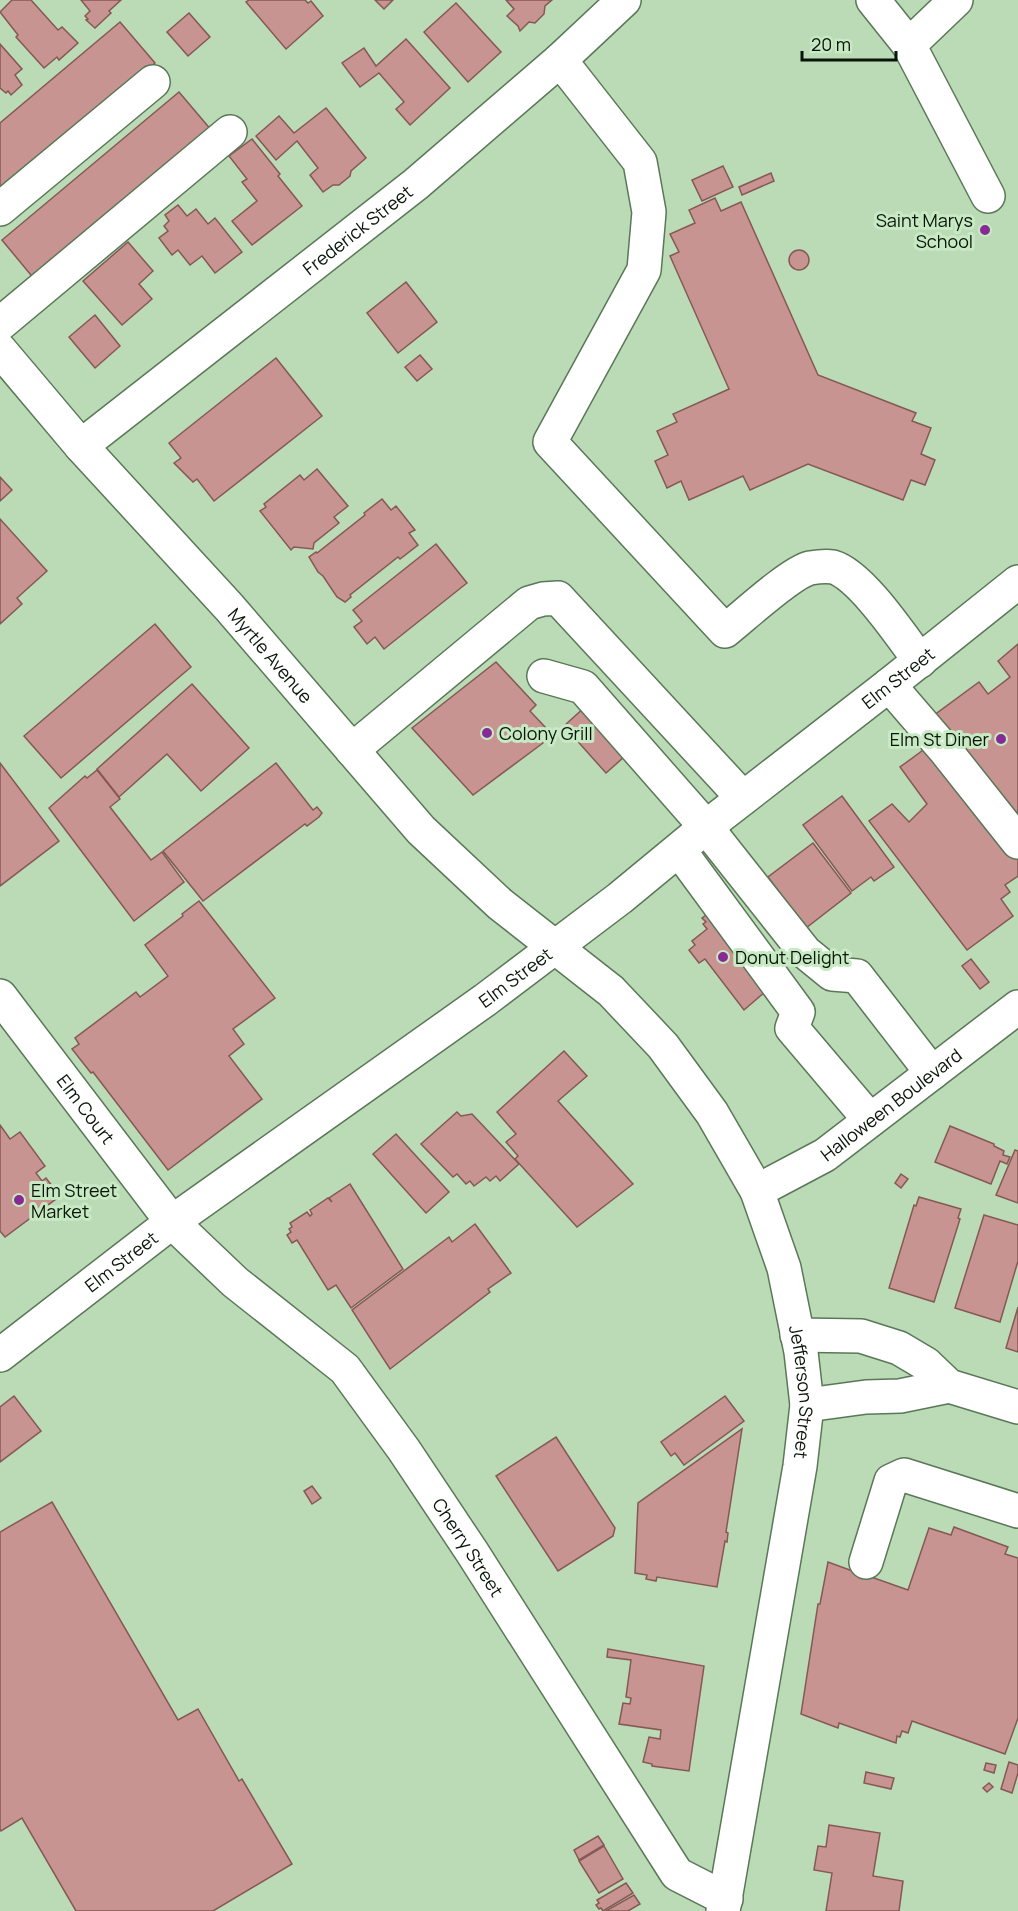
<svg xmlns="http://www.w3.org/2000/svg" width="1018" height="1911" font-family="Manrope,sans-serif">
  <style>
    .building { fill: #c79491; stroke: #865855; stroke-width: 1.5 }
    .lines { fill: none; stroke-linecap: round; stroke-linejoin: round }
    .minor-casing { stroke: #5a7857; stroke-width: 36 }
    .major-casing { stroke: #5a7857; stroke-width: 36 }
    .minor { stroke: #fff; stroke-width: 33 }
    .major { stroke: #fff; stroke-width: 33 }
    .poi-dot { fill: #872a94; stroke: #c7e9c3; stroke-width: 2 }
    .labels { text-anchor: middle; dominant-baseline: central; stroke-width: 6; stroke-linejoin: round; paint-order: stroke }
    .poi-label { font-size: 18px; fill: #091508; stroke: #c7e9c3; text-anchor: start }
    .street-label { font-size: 18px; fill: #091508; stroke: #c7e9c3 }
  </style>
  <rect width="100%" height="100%" fill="#badbb6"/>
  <g class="building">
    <path d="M12,0h19l27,30 4,-3 16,16 -19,17 -2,-3 -13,11 -28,-31 2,-2 -18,-23z"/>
    <path d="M81,0h40l-12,11 2,2 -16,15 -9,-8 2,-1 -3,-3 5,-5z"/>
    <path d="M249,0h56l3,3 3,-2 12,15 -37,33 -40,-47z"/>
    <path d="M375,0h18l-9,9z"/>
    <path d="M506,0h46l-7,6 -1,8 -9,9 -6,-1 -9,9 -2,-5 -11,-10 7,-7z"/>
    <path d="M456,3l45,49 -33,30 -44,-50z"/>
    <path d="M189,13l21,24 -22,19 -21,-24z"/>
    <path d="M120,22l35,41 -155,138v-78z"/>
    <path d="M406,39l44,49 -40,37 -14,-16 8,-7 -25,-29 -19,14 -18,-24 22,-15 12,18z"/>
    <path d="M0,44l22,25 -7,6 7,10 -11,10 -3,-4 -2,2 -6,-5z"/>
    <path d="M179,92l33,39 -177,149 -33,-40z"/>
    <path d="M326,108l40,50 -15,13 -1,5 -11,9h-6l-10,7 -13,-17 8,-7 -21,-27 -21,19 -20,-24 23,-20 15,17z"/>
    <path d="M252,139l28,35 -2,2 24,30 -50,39 -20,-24 25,-20 -15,-19 5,-3 -18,-23z"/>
    <path d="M723,166l10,21 -31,14 -10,-21z"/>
    <path d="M771,173l3,8 -32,14 -3,-8z"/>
    <path d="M715,198l6,13 20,-9 77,173 98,38 -4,8 19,7 -10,26 14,6 -10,25 -14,-5 -8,20 -95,-36 -58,26 -7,-14 -54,24 -8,-19 -14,7 -12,-27 13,-6 -11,-24 20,-9 -4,-8 56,-25 -59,-133 9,-4 -9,-18 25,-11 -6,-13z"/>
    <path d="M178,205l9,11 9,-7 12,15 7,-6 27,34 -27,21 -13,-17 -12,9 -12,-15 -6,5 -13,-17 9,-7 -4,-5 5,-5 -4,-6z"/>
    <path d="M128,242l25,29 -14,13 13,15 -30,26 -39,-44z"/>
    <circle cx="799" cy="260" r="10"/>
    <path d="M406,282l31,40 -39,31 -31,-40z"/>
    <path d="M95,315l25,31 -25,22 -26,-31z"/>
    <path d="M420,355l12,14 -15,12 -12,-14z"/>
    <path d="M276,358l46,58 -108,85 -17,-22 -4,3 -19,-19 7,-5 -12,-15z"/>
    <path d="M317,469l31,37 -14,11 5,6 -25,20 -1,6 -19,-2 -3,3 -31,-39 6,-4 -2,-3 36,-29 4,5z"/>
    <path d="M0,477l12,13 -12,11z"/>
    <path d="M382,499l9,11 5,-4 19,24 -6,3 9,12 -18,14 -2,-2 -48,38 1,2 -6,5 -8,-5 -14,-21 -5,-4 -9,-15 7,-5 1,1 48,-38 -1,-2z"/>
    <path d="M0,519l47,52 -30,27 5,6 -22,20z"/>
    <path d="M436,544l31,39 -83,66 -9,-12 -8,7 -13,-17 8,-6 -9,-11z"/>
    <path d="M155,624l36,43 -130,111 -37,-42z"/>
    <path d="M1018,644v168l-2,1 -8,-11 -7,5 -68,-91 46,-34 9,12 22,-17 -12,-16z"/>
    <path d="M496,662l40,43 -6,6 15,16 -9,8 7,8 -70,52 -61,-67z"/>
    <path d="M192,684l57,64 -48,43 -34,-37 -48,43 -22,-28z"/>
    <path d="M587,705l46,44 -27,24 -42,-47z"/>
    <path d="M930,745l22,38 42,55 8,-6 16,22v22l-13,9 5,7 -9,7 12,17 -46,34 -98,-129 23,-17 17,18 18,-18 -27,-37z"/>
    <path d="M0,763l59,78 -59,45z"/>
    <path d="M276,763l37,47 4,-3 5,6 -3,4 -12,9 -2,-2 -102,77 -40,-50z"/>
    <path d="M97,770l23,29 -10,8 41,53 11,-8 22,30 -50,39 -85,-113 36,-32 2,2z"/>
    <path d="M842,796l52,71 -20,14 -3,-4 -19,14 -49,-66z"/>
    <path d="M813,843l38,50 -45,35 -38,-51z"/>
    <path d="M199,901l76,97 -42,31 11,15 -15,12 33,43 -94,71 -75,-98 -2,1 -19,-24 7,-5 -4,-6 61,-46 4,5 28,-21 -23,-31 38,-29 -1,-2z"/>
    <path d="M713,910l59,76 -28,24 -39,-51 -6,4 -10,-13 6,-5 -3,-4 15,-12 -4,-5 3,-2 -4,-4z"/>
    <path d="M971,959l18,23 -9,7 -18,-23z"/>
    <path d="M564,1051l23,25 -29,25 75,83 -56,43 -62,-68 3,-3 -12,-14 10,-8 -19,-22z"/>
    <path d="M457,1112l4,4 11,-2 47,50 -19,17 -4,-5 -6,5 -4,-4 -12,9 -4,-5 -4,3 -9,-10 -4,3 -32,-33z"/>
    <path d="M0,1125l10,14 10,-7 25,34 -9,7 6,8 4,-3 14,18 -55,41 -5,-6z"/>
    <path d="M950,1126l44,18v2l10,5 -1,4 7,2 -3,7 -7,-3 -9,23 -56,-22z"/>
    <path d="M396,1134l53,58 -23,21 -53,-59z"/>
    <path d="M1015,1150l3,1v52l-22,-8z"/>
    <path d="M901,1174l7,5 -7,9 -6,-5z"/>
    <path d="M350,1184l53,85 -52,39 -15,-23 -8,5 -31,-50 -5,3 -5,-8 4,-3 -2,-3 3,-2 -2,-4 17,-11 3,4 2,-2 -2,-4 18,-12 4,4 -3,-4z"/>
    <path d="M919,1197l42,12 -3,9 2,1 -26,83 -45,-14 25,-83 2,1z"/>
    <path d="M984,1215l34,10v36l-18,61 -45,-14z"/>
    <path d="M475,1224l36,49 -23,16 2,3 -100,77 -38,-59 97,-73 3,5z"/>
    <path d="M1018,1307v45l-12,-4z"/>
    <path d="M14,1396l27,35 -41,31v-55z"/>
    <path d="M725,1396l19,25 -60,44 -9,-12 -4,3 -10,-14z"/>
    <path d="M742,1429l-16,103 2,1 -1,9 -2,-1 -8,46 -60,-10 -1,4 -10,-2 1,-4 -12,-2 3,-70z"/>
    <path d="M556,1437l59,91 -2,8 -55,35 -62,-95z"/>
    <path d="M312,1486l9,12 -9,6 -8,-13z"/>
    <path d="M52,1502l126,218 20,-11 41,72 3,-2 50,85 -79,47h-137l-54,-93 -21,13 -1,-2v-297z"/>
    <path d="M954,1527l54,20 -3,7 13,4v160l-13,36 -93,-33 -4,12 -6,-2 -2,6 -3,-1 -1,7 -57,-20 -1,5 -37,-14 17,-110h2l8,-42 30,11 17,1 -1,4 34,12 21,-62 22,7z"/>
    <path d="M608,1649l96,17 -15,105 -37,-5v-2l-9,-2 6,-25 11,2 1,-9 -42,-6 4,-21 7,1 1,-6 -5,-1 5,-37 -24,-3z"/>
    <path d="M1009,1762l9,3v8l-6,20 -11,-4z"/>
    <path d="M986,1763l10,2 -2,8 -10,-3z"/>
    <path d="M866,1772l28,6 -3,11 -27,-6z"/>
    <path d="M989,1783l4,4 -6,5 -4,-4z"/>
    <path d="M829,1825l51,8 -7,43 30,5 -4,30h-73l6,-38 -18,-3 4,-24 8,1z"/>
    <path d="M598,1836l6,9 -25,15 -5,-10z"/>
    <path d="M604,1846l19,33 -24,14 -20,-32z"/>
    <path d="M626,1883l7,10 -30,18 -2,-3 -2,1 -3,-4 3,-2 -2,-3z"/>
    <path d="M634,1895l6,9 -12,7h-22z"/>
  </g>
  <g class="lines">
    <g class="minor-casing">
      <g id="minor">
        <path d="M873,0l36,45"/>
        <path d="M956,0l-47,45 79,151"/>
        <path d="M560,60l80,102 9,50 -5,58 -94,172 175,189c18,-14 65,-58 85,-63 6,-1 17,-2 23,-1 28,8 69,70 87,94"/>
        <path d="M0,209l153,-127"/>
        <path d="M0,324l230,-192"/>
        <path id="s1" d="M0,350l81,96 148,161 192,223 79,74 111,87 52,55 49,67 45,78 27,77 17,84 6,53 -7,61 -77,445"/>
        <path id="s2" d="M81,446l335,-262 144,-124 64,-60"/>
        <path d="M544,676l39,11 123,140 99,125 27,22 25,2 75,97"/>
        <path d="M889,685l56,65 73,92"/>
        <path d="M352,750l177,-147 14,-4 15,-1 185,200"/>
        <path d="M679,850l119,162 -6,16 78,92"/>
        <path id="s3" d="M0,996l172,226 63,60 110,87 59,81 68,102 205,322 49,25"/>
        <path id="s4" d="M757,1191l68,-36 193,-148"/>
        <path d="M797,1335l64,1 38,12 27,16 23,22 69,21"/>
        <path d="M807,1405l59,-8 34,-1 49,-10"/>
        <path d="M866,1562l25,-81 13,-6 114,36"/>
      </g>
    </g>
    <g class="major-casing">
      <g id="major">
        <path id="s5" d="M0,1355l172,-133 313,-222 135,-102 86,-71 183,-142 129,-103"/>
      </g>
    </g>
    <use href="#minor" class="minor"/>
    <use href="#major" class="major"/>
  </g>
  <g class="poi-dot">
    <circle cx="985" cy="230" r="6"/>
    <circle cx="487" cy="733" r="6"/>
    <circle cx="1001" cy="739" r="6"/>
    <circle cx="723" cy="957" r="6"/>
    <circle cx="19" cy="1200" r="6"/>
  </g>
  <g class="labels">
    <g class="poi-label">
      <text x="973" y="220" text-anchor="end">Saint Marys<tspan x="973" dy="21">School</tspan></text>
      <text x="499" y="733">Colony Grill</text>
      <text x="989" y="739" text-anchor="end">Elm St Diner</text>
      <text x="735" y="957">Donut Delight</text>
      <text x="31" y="1190">Elm Street<tspan x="31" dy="21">Market</tspan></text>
    </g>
    <g class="street-label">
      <text stroke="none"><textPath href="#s2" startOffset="351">Frederick Street</textPath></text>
      <text stroke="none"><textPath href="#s1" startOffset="408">Myrtle Avenue</textPath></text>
      <text stroke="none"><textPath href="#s5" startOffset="1125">Elm Street</textPath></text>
      <text stroke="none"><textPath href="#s5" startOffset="639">Elm Street</textPath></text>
      <text stroke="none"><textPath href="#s4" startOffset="160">Halloween Boulevard</textPath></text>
      <text stroke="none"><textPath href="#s3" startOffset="142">Elm Court</textPath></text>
      <text stroke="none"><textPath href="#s5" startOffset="153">Elm Street</textPath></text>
      <text stroke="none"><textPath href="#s1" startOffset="1344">Jefferson Street</textPath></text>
      <text stroke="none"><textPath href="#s3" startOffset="728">Cherry Street</textPath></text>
    </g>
  </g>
  <path d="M802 51v9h94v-9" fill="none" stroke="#091508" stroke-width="3"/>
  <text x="811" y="51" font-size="18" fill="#091508" stroke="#c7e9c3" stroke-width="4.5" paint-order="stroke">20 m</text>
</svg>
